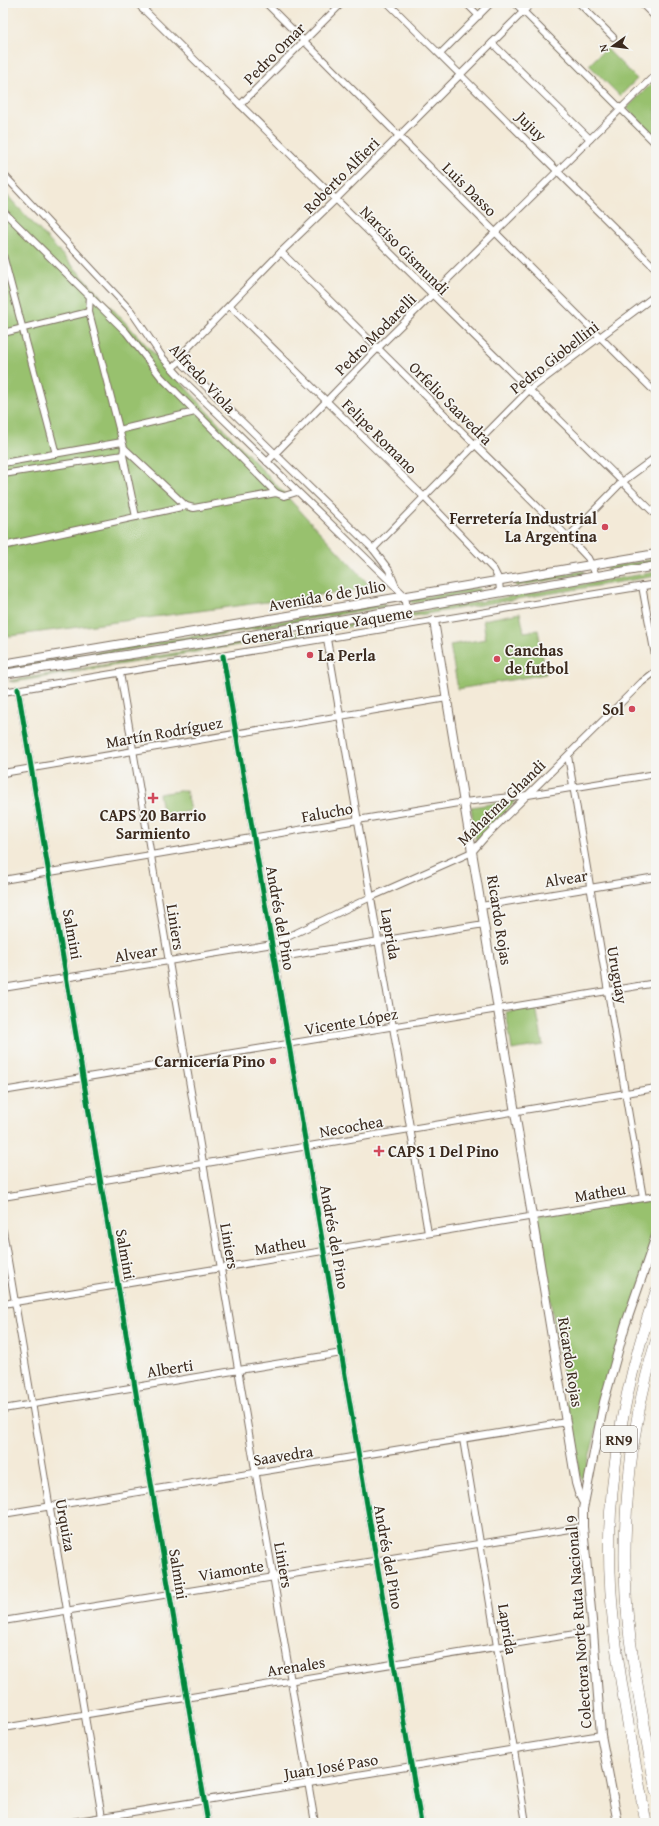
<svg xmlns="http://www.w3.org/2000/svg" width="659" height="1826" font-family="'Gentium Book Plus',serif">
  <style>
    .green { fill: #98c16e; stroke: #6a7646 }
    .lines { fill: none; stroke-linecap: round; stroke-linejoin: round }
    .street-casing { stroke: #7b6d5f; stroke-width: 8 }
    .secondary-casing { stroke: #7b6d5f; stroke-width: 10 }
    .highway-casing { stroke: #7b6d5f; stroke-width: 12 }
    .street { stroke: #fff; stroke-width: 6 }
    .secondary { stroke: #fff; stroke-width: 8 }
    .highway { stroke: #fff; stroke-width: 11 }
    .cycleway-casing { stroke: #f6f6f2; stroke-width: 8 }
    .cycleway { stroke: #00873e; stroke-width: 5 }
    .poi-dot { fill: #d1495b; stroke: #f6f6f2; stroke-width: 1.5 }
    .labels { text-anchor: middle; dominant-baseline: central; stroke-width: 3.5; stroke-linejoin: round; paint-order: stroke }
    .shield { fill: #f6f6f2; stroke: #73675e; stroke-width: 1 }
    .shield-label { font-size: 15px; font-weight: bold; fill: #3b2a1e }
    .street-label { font-size: 16px; fill: #3b2a1e; stroke: #f6f6f2 }
    .poi-label { font-size: 16px; font-weight: bold; fill: #3b2a1e; stroke: #f6f6f2; text-anchor: end }
  </style>
  <rect width="100%" height="100%" fill="#f6f6f2"/>
  <filter id="ink" filterUnits="userSpaceOnUse"><feTurbulence type="fractalNoise" baseFrequency=".025" numOctaves="2"/><feDisplacementMap in="SourceGraphic" scale="8" xChannelSelector="R" yChannelSelector="G"/><feConvolveMatrix kernelMatrix="1 2 1 2 8 2 1 2 1" color-interpolation-filters="sRGB"/></filter>
  <filter id="wash" filterUnits="userSpaceOnUse"><feTurbulence type="fractalNoise" baseFrequency=".012" numOctaves="4" result="noise"/><feDisplacementMap in="SourceGraphic" scale="16" xChannelSelector="R" yChannelSelector="G"/><feGaussianBlur stdDeviation="0.9" result="paint"/><feColorMatrix in="noise" values="0 0 0 0 0 0 0 0 0 0 0 0 0 0 0 0 0 1.4 0 .05"/><feComposite in="paint" operator="in"/></filter>
  <g filter="url(#wash)">
    <rect width="100%" height="100%" fill="#f3ead8"/>
    <g class="green">
      <path d="M606,48l31,31 -17,17 -31,-31z"/>
      <path d="M656,79v59l-29,-30z"/>
      <path d="M3,191l369,397 -369,49z"/>
      <path d="M656,559v3l-48,8 -2,-1 1,-2z"/>
      <path d="M583,571l2,1 -2,2 -67,12 -2,-2 2,-2z"/>
      <path d="M656,572v4l-642,106 -5,-1z"/>
      <path d="M478,588l2,2 -1,2 -67,11 -2,-2 2,-2z"/>
      <path d="M383,604l2,1 -1,2 -381,64v-3z"/>
      <path d="M520,613l4,19 14,-2 8,44 -88,15 -8,-44 36,-6 -3,-19z"/>
      <path d="M186,790l4,21 -27,4 -4,-21z"/>
      <path d="M516,800l-40,42 -5,-35z"/>
      <path d="M536,1007l7,38 -31,5 -6,-38z"/>
      <path d="M656,1196v40l-52,166 -21,79 -3,-5 -44,-260z"/>
    </g>
  </g>
  <g filter="url(#ink)">
    <g class="lines">
      <g class="street-casing">
        <g id="street">
          <path d="M137,3l519,512"/>
          <path d="M266,3l390,390"/>
          <path d="M388,3l268,266"/>
          <path d="M466,3l13,13"/>
          <path d="M515,3l141,141"/>
          <path d="M579,3l34,34"/>
          <path d="M641,3l15,15"/>
          <path d="M143,10l7,-7"/>
          <path d="M492,43l98,96"/>
          <path d="M440,54l51,-51"/>
          <path d="M240,105l102,-102"/>
          <path d="M3,174l128,137 32,47 17,19 224,218 2,14"/>
          <path d="M3,211l123,121 35,45 115,116"/>
          <path d="M281,252l287,285 20,21 9,19"/>
          <path d="M3,255l53,199"/>
          <path d="M90,295l-1,17 35,136 -1,7 13,62"/>
          <path d="M230,306l194,191 70,73 5,10 1,12"/>
          <path d="M3,333l86,-21"/>
          <path d="M181,360l3,5 189,184 16,21 7,17"/>
          <path d="M172,368l9,-8 1,-6 99,-102 55,-53 196,-196"/>
          <path d="M119,430l76,-18"/>
          <path d="M124,448l62,58"/>
          <path d="M267,462l111,-114 278,-274"/>
          <path d="M3,463l119,-21"/>
          <path d="M3,474l120,-19"/>
          <path d="M568,537l54,-55 34,-25"/>
          <path d="M3,546l183,-40 8,2 82,-15 8,3 13,-4"/>
          <path d="M373,549l156,-159 127,-95"/>
          <path d="M642,586l14,75"/>
          <path d="M327,639l101,594"/>
          <path d="M223,656l198,1167"/>
          <path d="M120,673l195,1150"/>
          <path d="M18,689l190,1134"/>
          <path d="M3,692l653,-108"/>
          <path d="M568,756l75,442"/>
          <path d="M3,773l444,-75"/>
          <path d="M3,880l461,-78 64,-7 128,-21"/>
          <path d="M481,906l175,-29"/>
          <path d="M275,958l209,-34"/>
          <path d="M3,988l270,-44 98,-47 101,-45 14,-16 156,-154 14,-11"/>
          <path d="M3,1091l653,-108"/>
          <path d="M3,1197l653,-109"/>
          <path d="M3,1231l100,592"/>
          <path d="M3,1304l653,-108"/>
          <path d="M3,1409l339,-56"/>
          <path d="M463,1439l63,384"/>
          <path d="M3,1514l563,-92"/>
          <path d="M3,1621l580,-94"/>
          <path d="M3,1728l590,-97"/>
          <path d="M66,1823l535,-88"/>
        </g>
      </g>
      <g class="secondary-casing">
        <g id="secondary">
          <path d="M434,621l142,862 3,10 5,10"/>
          <path d="M3,664l653,-110"/>
          <path d="M3,674l207,-32 446,-76"/>
          <path d="M618,1823l-17,-88 -8,-104 -10,-104v-18l21,-107 21,-76 31,-90"/>
        </g>
      </g>
      <g class="highway-casing">
        <g id="highway">
          <path d="M656,1342c-28,90 -38,203 -26,297 7,50 17,101 26,152"/>
          <path d="M646,1823c-19,-108 -45,-220 -34,-330 6,-68 22,-136 44,-201"/>
        </g>
      </g>
      <use href="#street" class="street"/>
      <use href="#secondary" class="secondary"/>
      <use href="#highway" class="highway"/>
      <g class="cycleway-casing">
        <g id="cycleway">
          <path d="M223,656l198,1167"/>
          <path d="M18,689l190,1134"/>
        </g>
      </g>
      <use href="#cycleway" class="cycleway"/>
    </g>
  </g>
  <g class="poi-dot">
    <circle cx="605" cy="527" r="4"/>
    <circle cx="310" cy="655" r="4"/>
    <circle cx="497" cy="659" r="4"/>
    <circle cx="632" cy="709" r="4"/>
    <path d="M151 792h4v4h4v4h-4v4h-4v-4h-4v-4h4z"/>
    <circle cx="273" cy="1061" r="4"/>
    <path d="M377 1145h4v4h4v4h-4v4h-4v-4h-4v-4h4z"/>
  </g>
  <g class="labels">
    <rect class="shield" x="601" y="1426" width="36" height="26" rx="3"/>
    <g class="shield-label">
      <text x="619" y="1439">RN9</text>
    </g>
    <g class="street-label">
      <text transform="translate(274 53) rotate(-45)">Pedro Omar</text>
      <text transform="translate(532 126) rotate(45)">Jujuy</text>
      <text transform="translate(341 175) rotate(-45)">Roberto Alfieri</text>
      <text transform="translate(470 189) rotate(45)">Luis Dasso</text>
      <text transform="translate(405 250) rotate(45)">Narciso Gismundi</text>
      <text transform="translate(375 334) rotate(-45)">Pedro Modarelli</text>
      <text transform="translate(554 357) rotate(-38)">Pedro Giobellini</text>
      <text transform="translate(203 378) rotate(47)">Alfredo Viola</text>
      <text transform="translate(451 403) rotate(45)">Orfelio Saavedra</text>
      <text transform="translate(380 436) rotate(45)">Felipe Romano</text>
      <text transform="translate(327 595) rotate(-10)">Avenida 6 de Julio</text>
      <text transform="translate(327 625) rotate(-9)">General Enrique Yaqueme</text>
      <text transform="translate(164 732) rotate(-10)">Martín Rodríguez</text>
      <text transform="translate(501 802) rotate(-44)">Mahatma Ghandi</text>
      <text transform="translate(327 812) rotate(-10)">Falucho</text>
      <text transform="translate(566 878) rotate(-9)">Alvear</text>
      <text transform="translate(281 918) rotate(80)">Andrés del Pino</text>
      <text transform="translate(500 920) rotate(81)">Ricardo Rojas</text>
      <text transform="translate(176 927) rotate(81)">Liniers</text>
      <text transform="translate(73 934) rotate(80)">Salmini</text>
      <text transform="translate(391 934) rotate(80)">Laprida</text>
      <text transform="translate(136 953) rotate(-9)">Alvear</text>
      <text transform="translate(618 975) rotate(80)">Uruguay</text>
      <text transform="translate(351 1021) rotate(-10)">Vicente López</text>
      <text transform="translate(351 1126) rotate(-10)">Necochea</text>
      <text transform="translate(600 1192) rotate(-9)">Matheu</text>
      <text transform="translate(335 1237) rotate(80)">Andrés del Pino</text>
      <text transform="translate(280 1245) rotate(-9)">Matheu</text>
      <text transform="translate(230 1246) rotate(80)">Liniers</text>
      <text transform="translate(126 1254) rotate(80)">Salmini</text>
      <text transform="translate(571 1362) rotate(81)">Ricardo Rojas</text>
      <text transform="translate(170 1368) rotate(-9)">Alberti</text>
      <text transform="translate(283 1455) rotate(-9)">Saavedra</text>
      <text transform="translate(66 1525) rotate(80)">Urquiza</text>
      <text transform="translate(389 1557) rotate(80)">Andrés del Pino</text>
      <text transform="translate(284 1565) rotate(80)">Liniers</text>
      <text transform="translate(231 1570) rotate(-9)">Viamonte</text>
      <text transform="translate(179 1574) rotate(81)">Salmini</text>
      <text transform="translate(578 1622) rotate(-94)">Colectora Norte Ruta Nacional 9</text>
      <text transform="translate(508 1629) rotate(81)">Laprida</text>
      <text transform="translate(296 1666) rotate(-9)">Arenales</text>
      <text transform="translate(331 1766) rotate(-9)">Juan José Paso</text>
    </g>
    <g class="poi-label">
      <text x="597" y="518">Ferretería Industrial<tspan x="597" dy="18">La Argentina</tspan></text>
      <text x="505" y="650" text-anchor="start">Canchas<tspan x="505" dy="18">de futbol</tspan></text>
      <text x="318" y="655" text-anchor="start">La Perla</text>
      <text x="624" y="709">Sol</text>
      <text x="153" y="815" text-anchor="middle">CAPS 20 Barrio<tspan x="153" dy="18">Sarmiento</tspan></text>
      <text x="265" y="1061">Carnicería Pino</text>
      <text x="388" y="1151" text-anchor="start">CAPS 1 Del Pino</text>
    </g>
  </g>
  <rect width="659" height="1826" fill="none" stroke="#f6f6f2" stroke-width="16"/>
  <g transform="translate(613 46) rotate(256)" stroke="#f6f6f2" stroke-width="3" paint-order="stroke">
  <path d="M0-3L7 15L0 10L-7 15Z" fill="#3b2a1e"/>
  <text y="-6" font-size="11" font-weight="bold" text-anchor="middle" fill="#3b2a1e">N</text>
  </g>
</svg>
